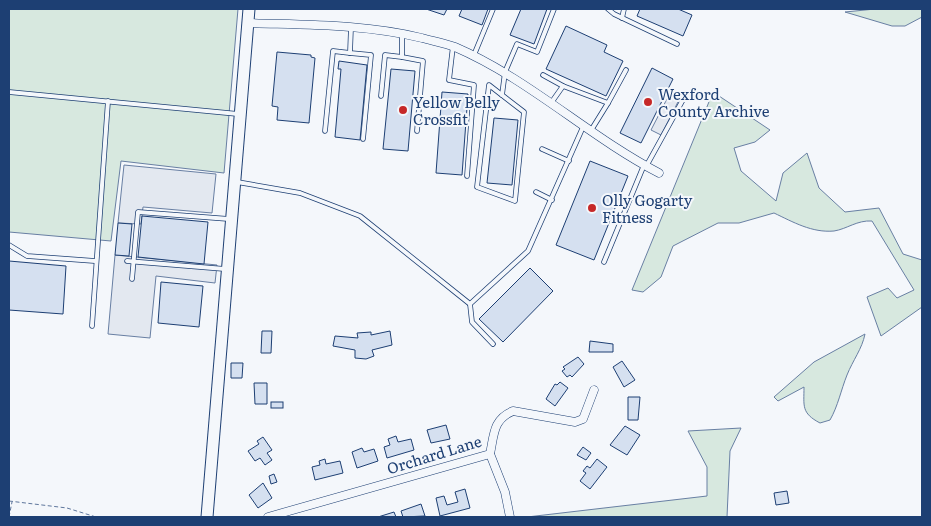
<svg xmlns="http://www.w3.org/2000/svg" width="931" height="526" font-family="Literata,serif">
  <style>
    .green { fill: #d7e8df; stroke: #687fa3 }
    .parking { fill: #e3e8f0; stroke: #687fa3 }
    .building { fill: #d5e0f0; stroke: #1d3f73 }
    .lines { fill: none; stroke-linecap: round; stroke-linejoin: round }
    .service-casing { stroke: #1d3f73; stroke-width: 5.5 }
    .minor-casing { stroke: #1d3f73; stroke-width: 9 }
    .secondary-casing { stroke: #1d3f73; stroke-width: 13 }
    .path { stroke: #5e769c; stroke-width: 1; stroke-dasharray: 4 2.5; stroke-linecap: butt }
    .service { stroke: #f4f7fb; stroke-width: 4 }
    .minor { stroke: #f4f7fb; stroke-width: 8 }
    .secondary { stroke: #f4f7fb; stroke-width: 11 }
    .poi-dot { fill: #c62828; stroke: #f4f7fb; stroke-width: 2 }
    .labels { text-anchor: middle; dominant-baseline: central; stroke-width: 4; stroke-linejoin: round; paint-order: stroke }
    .poi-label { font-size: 15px; fill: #1d3f73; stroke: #f4f7fb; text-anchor: start }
    .street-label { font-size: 15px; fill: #1d3f73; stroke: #f4f7fb }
  </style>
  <rect width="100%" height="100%" fill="#f4f7fb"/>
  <g class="green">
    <path d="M9,9h229l-14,164 -103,-12 -10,80 -102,-9z"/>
    <path d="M875,9h47v8l-17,9h-13l-47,-14z"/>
    <path d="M713,92l57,38 -15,12 -21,6 7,23 35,30 7,-28 24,-20 12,35 26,24 34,-4 24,46 19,6v47l-41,29 -14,-39 21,-9 9,10 17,-8 -42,-69c-15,-1 -25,8 -38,10 -22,2 -41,-9 -60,-18l-35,10h-21l-45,23 -12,31 -18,15 -11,-2z"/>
    <path d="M865,334c-3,15 -12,26 -18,41 -6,15 -9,31 -17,45l-10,3c-19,-10 -16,-17 -16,-36l-26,14 -4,-4 40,-35z"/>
    <path d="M741,428l-11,23 -3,66h-200l180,-21v-29l-19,-36z"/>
  </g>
  <g class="parking">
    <path d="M670,93l10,5 -19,37 -10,-5z"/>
    <path d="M124,165l92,9 -4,39 -69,-6 -2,17 -23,-1z"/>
    <path d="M115,255l102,10 -2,18 -59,-7 -6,62 -42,-4z"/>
  </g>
  <g class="building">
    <path d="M426,9h21l-3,6z"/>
    <path d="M462,9h26l-6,16 -23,-9z"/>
    <path d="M521,9h26l-13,35 -24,-9z"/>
    <path d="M640,9h38l14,6 -9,21 -46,-20z"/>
    <path d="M566,26l41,19 -3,7 19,9 -17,35 -60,-27z"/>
    <path d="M277,52l34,3v2l4,1 -6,65 -32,-3 1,-13 -6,-1z"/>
    <path d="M339,61l28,4 -7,75 -25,-3 6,-68h-3z"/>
    <path d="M652,68l21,11 -32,64 -21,-10z"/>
    <path d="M391,69l24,2 -7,80 -25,-2z"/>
    <path d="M442,92l26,2 -6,81 -26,-2z"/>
    <path d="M494,118l24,2 -6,65 -25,-2z"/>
    <path d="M590,161l38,15 -34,84 -38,-15z"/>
    <path d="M142,216l66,6 -4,42 -66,-7z"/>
    <path d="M118,223l14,1 -3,32 -14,-1z"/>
    <path d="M9,261l57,5 -3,48 -54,-4z"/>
    <path d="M530,268l23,23 -50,51 -24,-23z"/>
    <path d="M161,282l42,4 -4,41 -41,-4z"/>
    <path d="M262,331h10l-1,22h-10z"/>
    <path d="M390,331l2,14 -20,5 2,6 -8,3 -11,-1v-8l-22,-4 2,-10 23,2 -1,-5 14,-1v3z"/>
    <path d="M590,341l23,3v8h-24z"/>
    <path d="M578,357l6,7 -12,13 -2,-2 -3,2 -5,-6 3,-2 -2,-2z"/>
    <path d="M622,361l13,19 -11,7 -11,-20z"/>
    <path d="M231,363h12l-1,15h-11z"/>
    <path d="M560,382l8,6 -13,18 -9,-7 9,-15 2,1z"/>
    <path d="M254,383h13v21h-12z"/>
    <path d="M628,397h12l-2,23h-10z"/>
    <rect x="271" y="402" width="12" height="6"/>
    <path d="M446,425l4,14 -19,4 -4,-13z"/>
    <path d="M625,426l15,9 -13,20 -17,-10z"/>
    <path d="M396,436l2,6 13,-3 3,11 -27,8 -3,-11 6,-2 -2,-6z"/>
    <path d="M263,437l9,13 -5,3 5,7 -7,5 -5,-7 -5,3 -7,-10 11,-7 -2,-3z"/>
    <path d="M583,447l8,6 -5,7 -9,-5z"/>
    <path d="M362,448l2,4 10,-3 4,12 -21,7 -5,-16z"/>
    <path d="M325,459l1,5 14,-3 3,12 -28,7 -3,-13 8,-2 -1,-4z"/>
    <path d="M597,459l10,8 -17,22 -10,-8 6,-8 -3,-2 4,-5 3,2z"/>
    <path d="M274,474l3,8 -6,2 -2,-8z"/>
    <path d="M263,483l9,15 -14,10 -9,-13z"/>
    <path d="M465,489l5,19 -30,8 -4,-18 8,-2 3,9 11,-3 -3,-10z"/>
    <path d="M787,491l2,12 -13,2 -2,-12z"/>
    <path d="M421,504l4,12 -22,1 -2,-6z"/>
    <path d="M394,512l2,5h-18z"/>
  </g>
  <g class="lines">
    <g class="service-casing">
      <g id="service">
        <path d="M608,9l6,5 63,30"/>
        <path d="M622,18l2,-9"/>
        <path d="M351,27l-1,26 21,2 -8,84"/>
        <path d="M402,33v24l21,4 -6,70"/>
        <path d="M453,46l-4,34 25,5 -7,91"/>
        <path d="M474,55l19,-46"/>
        <path d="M543,75l20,11 45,17 -18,29"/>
        <path d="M489,85l35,27 -9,89 -38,-14z"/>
        <path d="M9,92l229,22"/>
        <path d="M502,95l3,-23 12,-28 20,8 17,-43"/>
        <path d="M381,96l4,-41 17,2"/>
        <path d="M551,103l12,-17"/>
        <path d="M608,103l18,-33"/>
        <path d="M325,131l8,-80 17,2"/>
        <path d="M542,149l27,12"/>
        <path d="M237,182l63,11 60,23 110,88 58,-53 55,-124"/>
        <path d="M536,192l16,8"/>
        <path d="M9,245l18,11 68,5"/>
        <path d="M127,261l98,8"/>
        <path d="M604,262l40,-97 4,-2 37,-67"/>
        <path d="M132,279l6,-67 91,7"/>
        <path d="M470,304l2,18 21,22"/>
        <path d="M92,326l16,-225"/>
      </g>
    </g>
    <g class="minor-casing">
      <g id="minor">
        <path d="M248,23c58,2 117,1 174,15 11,3 23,5 33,9 74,32 133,89 204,126"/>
        <path d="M490,454c4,-19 3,-35 23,-43l62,11 8,-3 11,-29"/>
        <path d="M490,454l15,38 5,25"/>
        <path d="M268,517l222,-63"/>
      </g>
    </g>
    <g class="secondary-casing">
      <path id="secondary" d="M207,517l42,-508"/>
    </g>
    <g class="path">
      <path d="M9,501l58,7 29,9"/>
      <path d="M9,517l3,-15"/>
    </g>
    <use href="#service" class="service"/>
    <use href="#minor" class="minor"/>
    <use href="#secondary" class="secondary"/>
  </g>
  <g class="poi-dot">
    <circle cx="648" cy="102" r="5"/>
    <circle cx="403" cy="110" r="5"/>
    <circle cx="592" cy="208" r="5"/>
  </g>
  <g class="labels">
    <g class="poi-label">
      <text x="658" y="93">Wexford<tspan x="658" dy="17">County Archive</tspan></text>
      <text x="413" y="101">Yellow Belly<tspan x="413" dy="17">Crossfit</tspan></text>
      <text x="602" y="199">Olly Gogarty<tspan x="602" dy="17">Fitness</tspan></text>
    </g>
    <g class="street-label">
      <text transform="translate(434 454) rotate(-17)">Orchard Lane</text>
    </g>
  </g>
  <rect width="931" height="526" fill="none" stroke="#1d3f73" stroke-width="20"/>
</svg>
